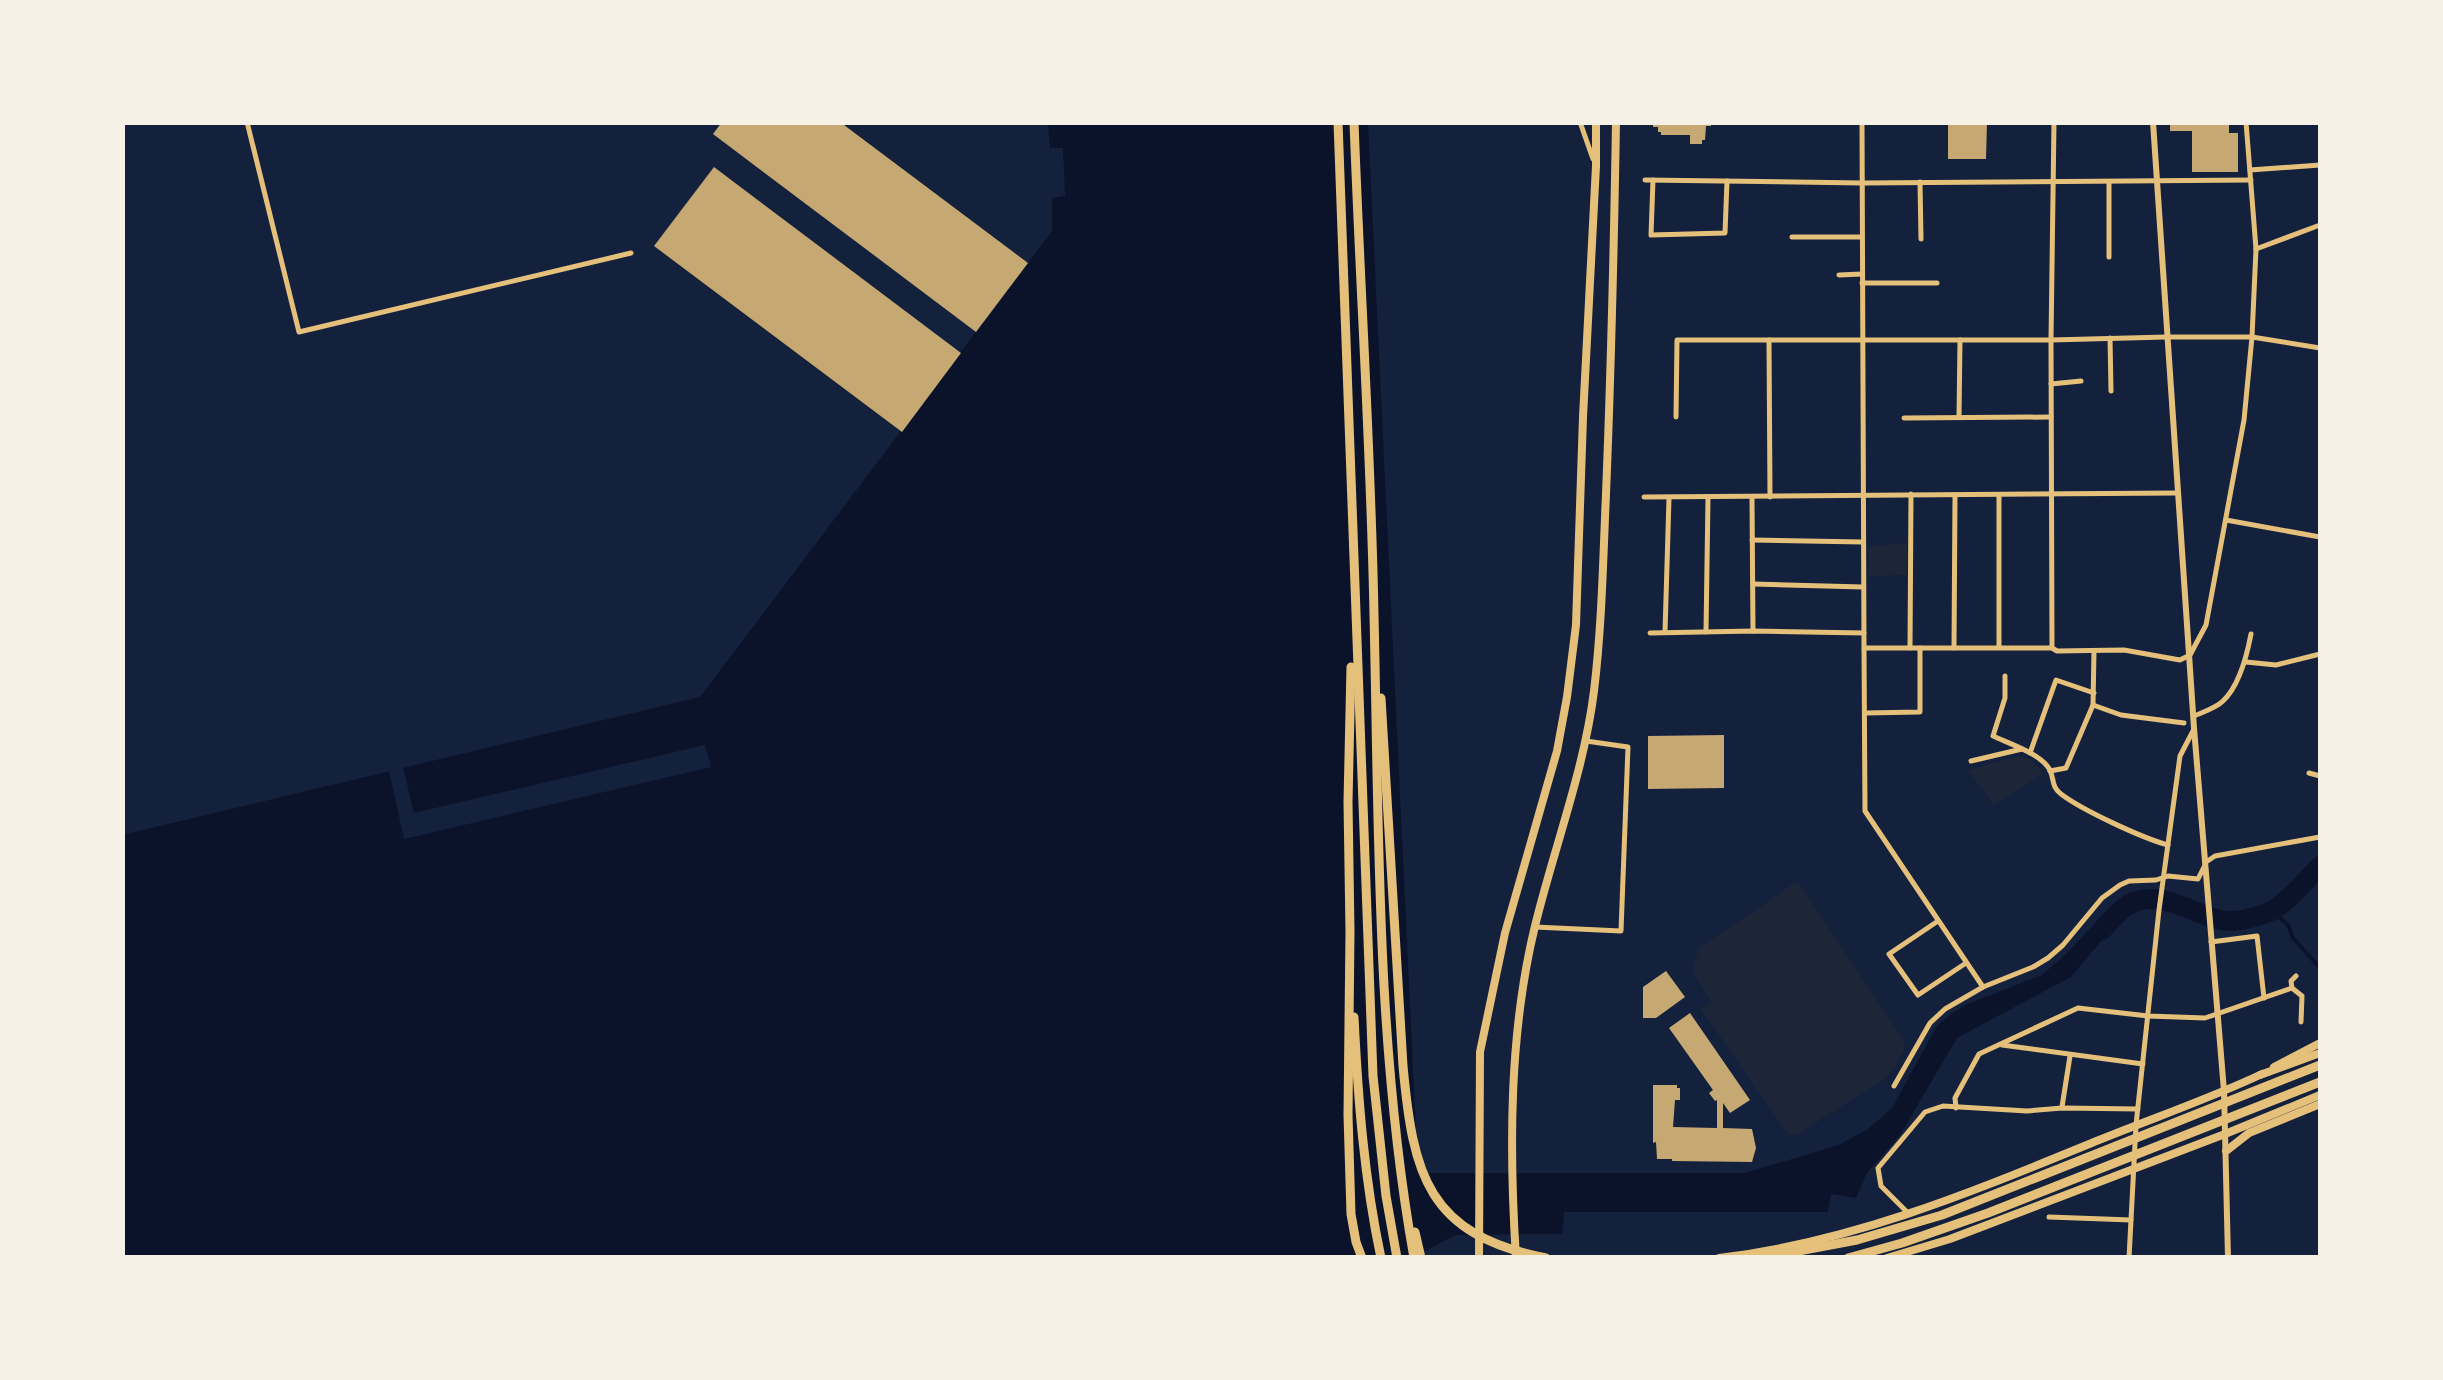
<svg xmlns="http://www.w3.org/2000/svg" width="2443" height="1380" font-family="Merriweather,serif">
  <style>
    .green { fill: #1d2539 }
    .water { fill: #0b132b }
    .pier { fill: #14213d }
    .lines { fill: none; stroke-linecap: round; stroke-linejoin: round }
    .stream { stroke: #0b132b; stroke-width: 4 }
    .river { stroke: #0b132b; stroke-width: 20 }
    .building { fill: #c6a872 }
    .minor { stroke: #e5c07b; stroke-width: 5 }
    .tertiary { stroke: #e5c07b; stroke-width: 5 }
    .secondary { stroke: #e5c07b; stroke-width: 6 }
    .primary { stroke: #e5c07b; stroke-width: 8 }
    .trunk { stroke: #e5c07b; stroke-width: 8 }
    .motorway { stroke: #e5c07b; stroke-width: 9 }
  </style>
  <rect width="100%" height="100%" fill="#14213d"/>
  <g class="green">
    <path d="M1907,543v32l-38,1v-30z"/>
    <path d="M2020,756c8,1 20,10 22,18l-48,31 -26,-35z"/>
    <path d="M1799,883l104,156 2,7 -8,18 -9,12 -91,59 -9,-1 -87,-125 11,-7 -19,-30 5,-23 95,-65z"/>
  </g>
  <path class="water" d="M1368,122l50,1051h327l94,-28 29,-16 24,-21 45,-82 13,-11 15,-10 77,-30 24,-21 41,-43 17,3 -53,63 -114,61 -57,97 -33,38 -11,25 -25,-4 -3,18h-264l-2,22 -107,1 -43,23h-1289l-1,-423 578,-138 352,-466v-33l13,-2 -2,-48h-13l-2,-25z"/>
  <path class="pier" d="M705,745l6,22 -307,72 -16,-73 14,-3 12,50z"/>
  <g class="lines">
    <path class="stream" d="M2272,911l16,14 5,13 27,30"/>
    <path class="river" d="M2102,930c8,-9 17,-20 28,-26 30,-16 62,10 91,16 13,3 33,-2 46,-7 20,-9 38,-32 53,-47"/>
  </g>
  <g class="building">
    <path d="M722,122h118l188,141 -52,69 -263,-198z"/>
    <path d="M1653,122h58v4h-5l-1,14h-3v4h-12v-9h-29v-3h-3v-5h-5z"/>
    <path d="M1948,122h39l-1,37h-38z"/>
    <path d="M2170,122h59v11h9v39h-46v-41h-22z"/>
    <path d="M714,167l247,186 -59,79 -248,-186z"/>
    <path d="M1724,735v53l-76,1v-53z"/>
    <path d="M1666,971l19,26 -29,21h-13v-31z"/>
    <path d="M1690,1013l60,87 -20,13 -7,-10v25l29,1 4,19 -4,14 -80,-1v-2h-15l-1,-17 -3,1v-58h24v3h3v12h-5l-2,27 44,1v-28l-2,1 -6,-8 4,-3 -44,-62z"/>
  </g>
  <g class="lines">
    <g class="minor">
      <path d="M2250,170l70,-5"/>
      <path d="M1645,180l217,3 389,-3"/>
      <path d="M1653,180l-2,55 74,-2 2,-52"/>
      <path d="M1920,182l1,57"/>
      <path d="M1792,237h70"/>
      <path d="M2256,249l64,-24"/>
      <path d="M2109,257v-75"/>
      <path d="M1839,275l23,-1"/>
      <path d="M1862,283h75"/>
      <path d="M2110,338l1,53"/>
      <path d="M1769,340l1,157"/>
      <path d="M2051,384l30,-3"/>
      <path d="M1676,417l1,-77h374l115,-3h86l68,11"/>
      <path d="M1959,417l1,-77"/>
      <path d="M1904,418l147,-1"/>
      <path d="M1999,495v152"/>
      <path d="M1644,497l533,-4"/>
      <path d="M1752,499l1,132"/>
      <path d="M2226,520l94,17"/>
      <path d="M1752,540l111,2"/>
      <path d="M1753,584l110,3"/>
      <path d="M1665,632l4,-134"/>
      <path d="M1706,632l2,-134"/>
      <path d="M1650,633l103,-2 111,2"/>
      <path d="M1910,648l1,-154"/>
      <path d="M1954,648l1,-152"/>
      <path d="M2052,648l-1,-308 3,-218"/>
      <path d="M2246,662l30,3 44,-11"/>
      <path d="M2005,676v22l-12,38c15,7 45,17 55,31 7,9 2,19 13,27 21,16 81,44 107,51"/>
      <path d="M2093,705l28,10 63,8"/>
      <path d="M1865,713l55,-1v-64"/>
      <path d="M2194,716c9,-4 22,-8 29,-15 16,-15 24,-46 28,-67"/>
      <path d="M2030,753l26,-73 38,13"/>
      <path d="M1971,761l51,-12"/>
      <path d="M2050,771l16,-3 27,-63 1,-54"/>
      <path d="M2309,773l11,3"/>
      <path d="M1938,921l-49,33 29,41 48,-32"/>
      <path d="M1535,927l86,4 7,-184 -42,-6"/>
      <path d="M2211,942l46,-6 7,62"/>
      <path d="M2296,976l-5,5 1,7 10,8 -1,26"/>
      <path d="M1983,987l-118,-176 -1,-163h188l5,3 67,-1 56,10 10,-5 16,-30 38,-205 8,-83 4,-88 -10,-127"/>
      <path d="M2002,1045l141,19"/>
      <path d="M1894,1086l36,-63 15,-14 38,-22 50,-20 15,-9 15,-13 39,-47 18,-13 9,-4 27,-1 12,-4 30,3 7,-14"/>
      <path d="M2062,1107l8,-51"/>
      <path d="M1956,1108l-1,-10 24,-44 99,-46 70,8 57,2 87,-30"/>
      <path d="M1907,1212l-26,-26 -3,-18 47,-56 18,-6 84,5 35,-3 76,1"/>
      <path d="M2049,1217l82,3"/>
      <path d="M2129,1258l7,-133 23,-215 21,-154 13,-25"/>
    </g>
    <g class="tertiary">
      <path d="M247,122l52,210 332,-79"/>
      <path d="M1580,122l13,37"/>
      <path d="M1862,122l2,526"/>
      <path d="M2206,862l9,-6 105,-19"/>
    </g>
    <path class="secondary" d="M2153,122l41,606 30,363 4,167"/>
    <g class="primary">
      <path d="M2274,1067l46,-24"/>
      <path d="M2226,1151l23,-18 71,-29"/>
      <path d="M1479,1258l1,-206 25,-119 52,-182 10,-54 9,-72 7,-208 13,-251v-44"/>
      <path d="M1516,1258c-7,-110 -7,-225 19,-332 19,-78 49,-155 59,-235 8,-66 9,-131 12,-197 5,-124 8,-248 10,-372"/>
      <path d="M1719,1258c135,-16 255,-67 380,-118 54,-22 110,-41 163,-66"/>
      <path d="M1887,1258l63,-19 275,-105"/>
    </g>
    <g class="trunk">
      <path d="M2260,1075l60,-22"/>
      <path d="M2225,1134l95,-39"/>
    </g>
    <g class="motorway">
      <path d="M1338,122l35,954 13,120 11,62"/>
      <path d="M1354,122c6,165 17,329 20,493 5,214 2,431 40,643"/>
      <path d="M1351,667l-3,135 2,130 -2,183 3,99 5,28 6,16"/>
      <path d="M1381,698l22,368c10,108 24,169 143,192"/>
      <path d="M1354,1017c4,81 10,161 27,241"/>
      <path d="M1415,1232l6,26"/>
      <path d="M1762,1258l95,-18 85,-25 378,-150"/>
      <path d="M1848,1258l54,-15 86,-30 332,-131"/>
    </g>
  </g>
  <rect width="2443" height="1380" fill="none" stroke="#f6f1e7" stroke-width="250"/>
</svg>
